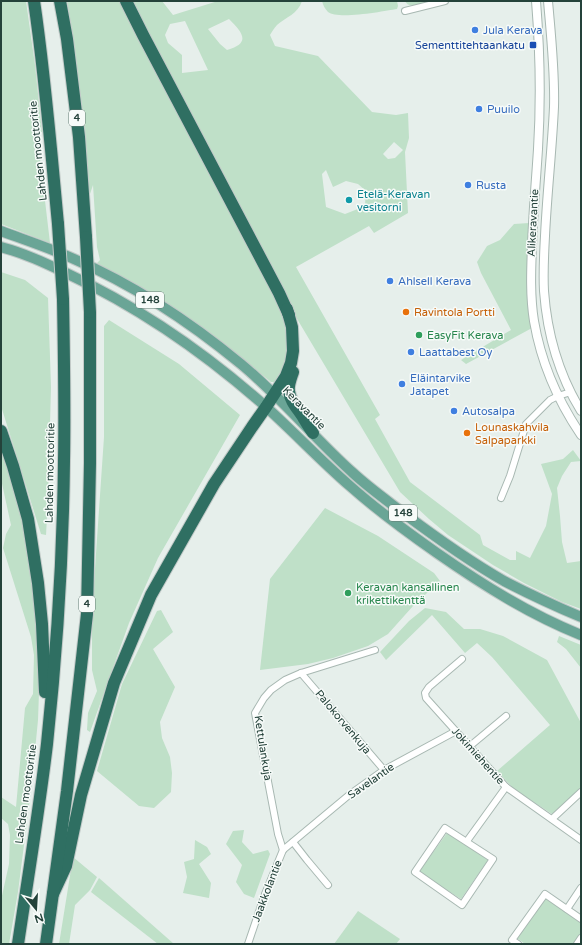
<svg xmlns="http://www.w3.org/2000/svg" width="582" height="945" font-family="'Varela Round',sans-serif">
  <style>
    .green { fill: #bfe0c8; fill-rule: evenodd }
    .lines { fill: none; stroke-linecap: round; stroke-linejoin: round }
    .minor-casing { stroke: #a8b8b2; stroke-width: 8 }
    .tertiary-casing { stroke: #a8b8b2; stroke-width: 10 }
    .primary-casing { stroke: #c2cac8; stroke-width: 12 }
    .motorway-casing { stroke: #c2cac8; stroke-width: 14 }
    .minor { stroke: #fff; stroke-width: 6 }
    .tertiary { stroke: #fff; stroke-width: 8 }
    .primary { stroke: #6aa596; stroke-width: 10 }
    .motorway { stroke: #2f6f62; stroke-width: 12 }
    .motorway-bridge-casing { stroke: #c2cac8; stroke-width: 14; stroke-linecap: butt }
    .motorway-bridge { stroke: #2f6f62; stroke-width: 12 }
    .shop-dot { fill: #3f7fe0; stroke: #f7fbf9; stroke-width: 1.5 }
    .transit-dot { fill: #1a4fb4; stroke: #f7fbf9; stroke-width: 1.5 }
    .culture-dot { fill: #0f9aa8; stroke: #f7fbf9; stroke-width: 1.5 }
    .food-dot { fill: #e8710a; stroke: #f7fbf9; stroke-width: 1.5 }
    .leisure-dot { fill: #2e9e5b; stroke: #f7fbf9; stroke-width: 1.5 }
    .labels { text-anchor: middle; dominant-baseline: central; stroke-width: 3; stroke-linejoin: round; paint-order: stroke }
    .shield { fill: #f7fbf9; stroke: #637a73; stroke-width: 1 }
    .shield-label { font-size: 10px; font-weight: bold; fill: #24423a }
    .shop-label { font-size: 11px; fill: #366cbe; stroke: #f7fbf9; text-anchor: start }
    .transit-label { font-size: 11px; fill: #164399; stroke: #f7fbf9; text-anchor: end }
    .street-label { font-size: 11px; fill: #24423a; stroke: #f7fbf9 }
    .culture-label { font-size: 11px; fill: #0d838f; stroke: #f7fbf9; text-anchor: start }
    .food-label { font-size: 11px; fill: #c56008; stroke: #f7fbf9; text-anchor: start }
    .leisure-label { font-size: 11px; fill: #27864d; stroke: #f7fbf9; text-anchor: start }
  </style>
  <rect width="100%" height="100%" fill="#e6efeb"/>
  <g class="green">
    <path d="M1,1h25l9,64 7,67 -5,1 13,110 -49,-19z"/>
    <path d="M67,1h56l162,314 5,18 -3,28 -10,19 -3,2h-3l-62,-50 -43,-29 -69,-40 3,-3 -3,-13 -4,-62 -4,12 -16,-158z"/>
    <path d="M129,1h33l11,14 45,-14h84c-4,13 -16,16 -25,24 -3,3 -5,7 -7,10l5,11 43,10 54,56 24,3 12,-2 1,25 -4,14 3,61 -34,20 -5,-7 -73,41 84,148 -5,4 35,63 70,53 3,10 27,15h6v-9l14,7 16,-32 6,-32 -11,-30 22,-5 10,-9 8,11 -10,1 -9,14 -5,12 3,28 2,26 5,21 14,-2v48l-19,-7 -38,-19 -31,-18 -45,-30 -19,-16 -29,-27 -110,-185zM229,19c13,13 23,24 -2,31l-7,-6 -12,-15zM185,21l23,49 -26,3v-18l-14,-12 -3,-8 5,-11zM394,142l9,8 -8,8 -7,1 -5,-5zM326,170l7,17 13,-6 12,3 8,7 -1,13 -2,3 -18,7 -19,-7 -4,-33z"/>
    <path d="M322,1h75l1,5 -1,3c-13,2 -59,11 -69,3 -3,-3 -5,-7 -6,-11z"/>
    <path d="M405,1h30c-9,2 -25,10 -30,0z"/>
    <path d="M529,223l3,105 -66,36 -5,-4 50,-30 -30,-57 -4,-11 10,-16 13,-6 14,-16z"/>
    <path d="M1,272l24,8 23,18 3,89 -3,112 -2,36 -5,-1 -40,-128z"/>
    <path d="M109,320l70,44 61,51 -82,143 -29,65 -39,109 -3,-2 1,-17 9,-22 -5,-21v-58l12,-175v-111z"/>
    <path d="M1,446l22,73 12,62 5,84 -2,55 -6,62 -14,110 -9,52h-8v-44l8,-36 1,-29 -2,-11 -7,-6v-21l15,10 9,-99 8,-14 1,-39 -3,-18 -28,-89 3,-14 5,-9 -10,-46z"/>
    <path d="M325,508l53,28 56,37 6,8 -27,25 -25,28 -20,12 -35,12 -25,6 -48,6 10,-91z"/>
    <path d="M425,608l21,4 18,17h16l23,7 44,24 34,63v65l-29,26 -38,-25 -17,-18 53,-46 -58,-68 -15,-14 -12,10 -33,-38 -46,45 -6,-8 29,-31z"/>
    <path d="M161,610l12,22 -20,17 22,38 -15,35 2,16 8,19 2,16 -1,19 -17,16 -15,-2 -42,-35 25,-87 35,-73z"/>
    <path d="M559,636l22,9v23l-15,-19 -9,-7z"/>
    <path d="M244,830l-2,12 11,12 15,-4 2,4 -16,44 -10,-4 -8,-12 6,-17 -16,-21 7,-13z"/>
    <path d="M447,833l41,27 -27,39 -42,-27z"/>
    <path d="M195,840l12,7 4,7 -12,10 12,19 -2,15 -26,-5 4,-16 -3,-15 10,-3z"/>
    <path d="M73,857l24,20 -7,13 -15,15 -6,39h-10z"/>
    <path d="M99,878l75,66h-16l-67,-52z"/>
    <path d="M545,898l36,25v12l-7,9h-49l-8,-6z"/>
    <path d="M358,911l42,28 -4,5h-62z"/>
  </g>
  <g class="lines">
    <g class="minor-casing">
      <g id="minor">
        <path d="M405,11l40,-10"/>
        <path d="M501,498l9,-22 16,-52 24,-24 8,-4 13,-4"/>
        <path d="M462,659l-33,28 -4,6 1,5 80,89 75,53"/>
        <path d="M301,673l83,97"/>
        <path d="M470,746l36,-30"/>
        <path d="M552,819l29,-27"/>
        <path d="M445,828l48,31 -31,46 -47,-33z"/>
        <path d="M467,841l39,-54"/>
        <path d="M293,842l14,18 21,25"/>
        <path d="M283,850l-5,-16 -23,-121 9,-15 7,-8 14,-10 16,-7 74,-23"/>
        <path d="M567,909l14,-21"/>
        <path d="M248,944l17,-50 18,-44 66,-55 35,-25 72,-39"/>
        <path d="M518,944l-6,-4 33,-46 36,25"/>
        <path d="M577,944l4,-6"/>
      </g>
    </g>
    <g class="tertiary-casing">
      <g id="tertiary">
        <path d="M536,1c4,49 5,99 2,148 -2,32 -5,64 -6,97 -1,25 -2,50 2,75 7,41 24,80 47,114"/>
        <path d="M548,1c3,35 7,70 6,106 -2,43 -7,86 -9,129 -1,18 -2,37 -1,55 3,41 15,84 37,120"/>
      </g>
    </g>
    <g class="primary-casing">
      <g id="primary">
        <path d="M1,231c24,9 49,17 73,28 60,26 116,63 167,105 40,33 73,74 111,108 16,15 33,27 50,40 32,24 67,49 102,69 25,13 51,25 77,36"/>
        <path d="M1,247c23,6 44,16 65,26 75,35 138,79 199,133 29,26 56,55 85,80 27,24 57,46 87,67 46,32 92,61 144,82"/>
      </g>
    </g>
    <g class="motorway-casing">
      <g id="motorway">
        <path d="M34,1c11,74 17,149 24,223"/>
        <path d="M60,1l7,38 12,98 7,100"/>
        <path d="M126,1l17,34 136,258 10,22"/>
        <path d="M293,372c-2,6 -5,13 -4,19 1,11 10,19 15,28 3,5 6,10 9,14"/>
        <path d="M1,431l12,35 15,53 10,64 4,41 3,68"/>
        <path d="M53,894l13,-28 15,-71 33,-112 37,-88 63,-111 38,-57 14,-20 20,-31 5,-13 2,-12 -1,-24 -5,-18"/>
        <path d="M18,944c10,-67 21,-133 29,-200 10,-94 16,-188 17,-283 1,-54 0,-108 -1,-162"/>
        <path d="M46,944l21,-153 20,-177 3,-151v-151"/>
      </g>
    </g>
    <use href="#minor" class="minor"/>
    <use href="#tertiary" class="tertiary"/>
    <use href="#primary" class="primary"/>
    <use href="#motorway" class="motorway"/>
    <g class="motorway-bridge-casing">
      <g id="motorway-bridge">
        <path d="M58,224l5,75"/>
        <path d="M86,237l4,75"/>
      </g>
    </g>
    <use href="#motorway-bridge" class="motorway-bridge"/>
  </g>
  <g class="shop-dot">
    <circle cx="475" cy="30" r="4"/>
    <circle cx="479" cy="109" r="4"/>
    <circle cx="468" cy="185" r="4"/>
    <circle cx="390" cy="281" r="4"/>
    <circle cx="411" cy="352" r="4"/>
    <circle cx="402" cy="384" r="4"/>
    <circle cx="454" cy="411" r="4"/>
  </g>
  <rect class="transit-dot" x="529" y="41" width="8" height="8" rx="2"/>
  <circle class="culture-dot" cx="349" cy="200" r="4"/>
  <g class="food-dot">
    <circle cx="406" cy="312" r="4"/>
    <circle cx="467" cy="433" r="4"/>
  </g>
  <g class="leisure-dot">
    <circle cx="419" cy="335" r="4"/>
    <circle cx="348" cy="593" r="4"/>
  </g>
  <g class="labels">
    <g class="shield">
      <rect x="69" y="110" width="16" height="16" rx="3"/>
      <rect x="136" y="292" width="28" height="16" rx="3"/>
      <rect x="389" y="505" width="28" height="16" rx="3"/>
      <rect x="79" y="596" width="16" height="16" rx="3"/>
    </g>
    <g class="shield-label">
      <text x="77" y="118">4</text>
      <text x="150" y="300">148</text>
      <text x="403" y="513">148</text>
      <text x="87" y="604">4</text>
    </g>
    <g class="shop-label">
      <text x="483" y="30">Jula Kerava</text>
      <text x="487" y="109">Puuilo</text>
      <text x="476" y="185">Rusta</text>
      <text x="398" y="281">Ahlsell Kerava</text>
      <text x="419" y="352">Laattabest Oy</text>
      <text x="410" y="378">Eläintarvike<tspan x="410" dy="13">Jatapet</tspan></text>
      <text x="462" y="411">Autosalpa</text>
    </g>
    <g class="transit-label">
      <text x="525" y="45">Sementtitehtaankatu</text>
    </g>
    <g class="street-label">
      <text transform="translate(38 151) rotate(-96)">Lahden moottoritie</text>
      <text transform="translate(533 223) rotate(-87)">Alikeravantie</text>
      <text transform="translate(304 408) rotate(45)">Keravantie</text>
      <text transform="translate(50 473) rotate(-89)">Lahden moottoritie</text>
      <text transform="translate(343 722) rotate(50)">Palokorvenkuja</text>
      <text transform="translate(263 748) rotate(81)">Kettulankuja</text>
      <text transform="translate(478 756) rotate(48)">Jokimiehentie</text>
      <text transform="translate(371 781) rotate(-35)">Savelantie</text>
      <text transform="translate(26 794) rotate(-82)">Lahden moottoritie</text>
      <text transform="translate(267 891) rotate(-69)">Jaakkolantie</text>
    </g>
    <g class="culture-label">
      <text x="357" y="194">Etelä-Keravan<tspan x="357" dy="13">vesitorni</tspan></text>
    </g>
    <g class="food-label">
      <text x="414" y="312">Ravintola Portti</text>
      <text x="475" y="427">Lounaskahvila<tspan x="475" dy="13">Salpaparkki</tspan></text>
    </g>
    <g class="leisure-label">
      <text x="427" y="335">EasyFit Kerava</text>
      <text x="356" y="587">Keravan kansallinen<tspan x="356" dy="13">krikettikenttä</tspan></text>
    </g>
  </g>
  <rect width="582" height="945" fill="none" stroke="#24423a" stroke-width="4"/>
  <g transform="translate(36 909) rotate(162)" stroke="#f7fbf9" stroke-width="3" paint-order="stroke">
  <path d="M0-3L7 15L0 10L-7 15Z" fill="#24423a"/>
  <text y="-6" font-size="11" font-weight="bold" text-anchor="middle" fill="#24423a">N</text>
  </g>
</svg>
